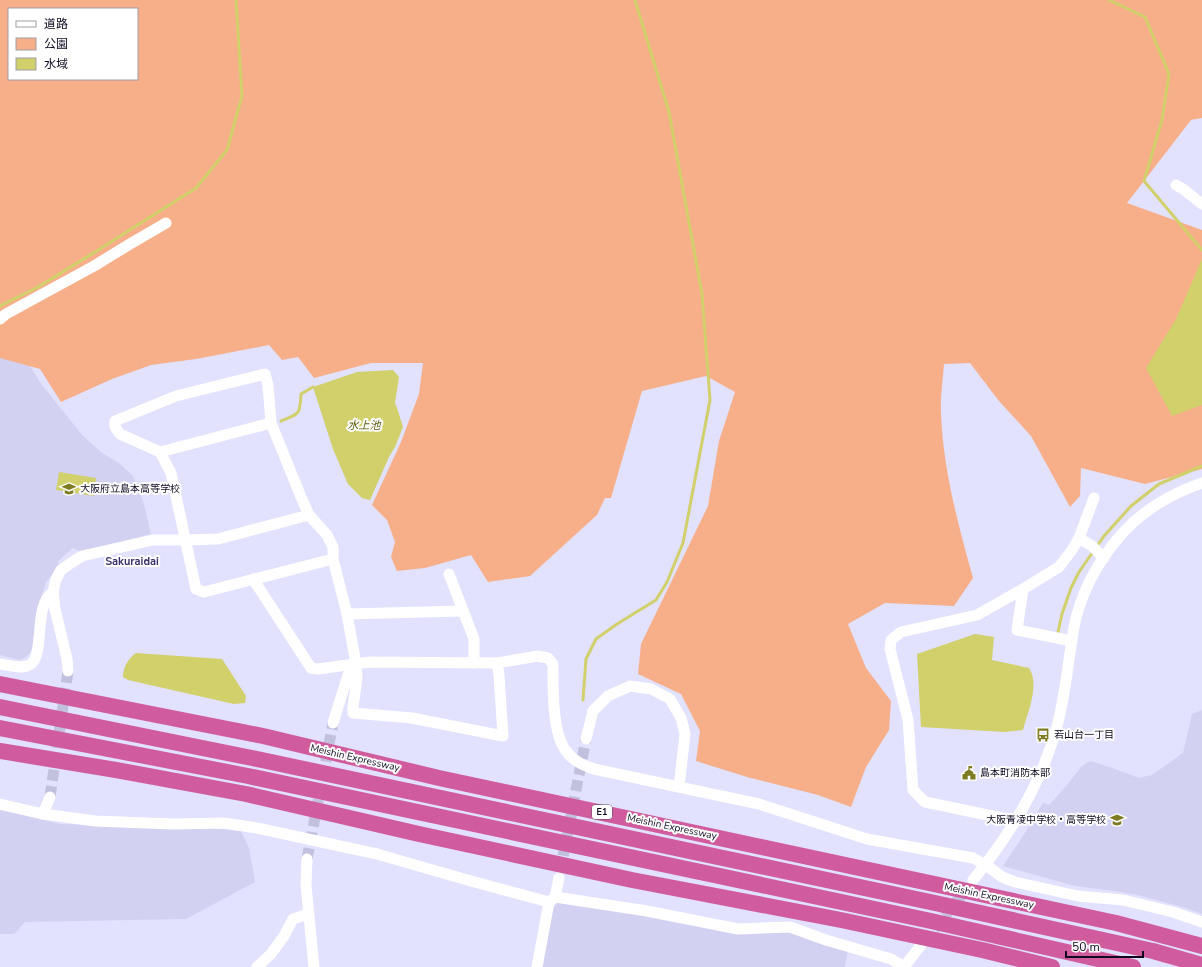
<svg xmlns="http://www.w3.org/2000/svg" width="1202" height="967" font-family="'Nunito Sans','Noto Sans JP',sans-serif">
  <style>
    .built { fill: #d3d1f1 }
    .green { fill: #f7af8a; fill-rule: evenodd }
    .water { fill: #d1d06b }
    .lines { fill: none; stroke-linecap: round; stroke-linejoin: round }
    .stream { stroke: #d1d06b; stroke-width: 3 }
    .minor-tunnel { stroke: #c2c1dd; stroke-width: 11; stroke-dasharray: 11 5.5; stroke-linecap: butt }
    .minor { stroke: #fff; stroke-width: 11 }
    .highway { stroke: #d05c9d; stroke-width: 16 }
    .labels { text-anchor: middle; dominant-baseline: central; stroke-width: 4; stroke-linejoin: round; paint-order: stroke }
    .shield { fill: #fff; stroke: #565364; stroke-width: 1 }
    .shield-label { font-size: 9px; font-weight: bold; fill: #0e0921 }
    .poi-label { font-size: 10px; fill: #0e0921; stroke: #fff; text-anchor: start }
    .street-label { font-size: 10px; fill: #0e0921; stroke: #fff }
    .water-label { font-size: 11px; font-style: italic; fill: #5b590c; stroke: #fff }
    .neighbourhood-label { font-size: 11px; font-weight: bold; fill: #3c326d; stroke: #fff }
  </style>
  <rect width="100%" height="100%" fill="#e2e1fe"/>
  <g class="built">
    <path d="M0,328l20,22 22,35 41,51 19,17 17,10 14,13 10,25 8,33 -70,18 -8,-4 -15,13 1,6 -13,15 -7,22 -4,36 -4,12 -5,5 -6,3 -20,-5z"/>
    <path d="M1202,710v204l-16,-6 -48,-13 -23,-4 -40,-5 -72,-20 20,-30 20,-33 6,2 19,-21 12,-16 6,-5 5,-2 24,8 24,9 13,-3 31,-22 9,-39z"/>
    <path d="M0,810l61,14 159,5 21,2 8,17 6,34 -69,37 -161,3 -11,12h-14z"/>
    <path d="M564,901l173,32 53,-2 58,19 -3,17h-304l11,-58 7,-7z"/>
  </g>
  <path class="green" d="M0,0h1202v118l-11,2 -64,83 75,27v239l-57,15 -64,-16 -1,28 -10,11 -39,-71 -32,-35 -29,-38 -26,1c-1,16 -4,33 -3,49 2,56 17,111 32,165l-19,28 -69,-3 -37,21 18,44 25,33 -2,29 -23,37 -15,40 -33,-12 -71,-18 -51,-16 4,-30 -19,-37 -43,-20 3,-30 67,-138 11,-65 16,-49 -29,-16 -64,15 -31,107h-6l-8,17 -67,61 -42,6 -17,-27 -46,13 -28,3 -6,-14 4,-15 -8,-22 -15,-15 29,-63 18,-48 4,-31h-52l-57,15 -16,-21 -16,3 -13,-15 -73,14 -45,6 -39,14 -51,23 -21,-33 -40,-11zM9,9h128v70h-128z"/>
  <g class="water">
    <path d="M1202,259v146l-30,11 -26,-48 30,-49z"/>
    <path d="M393,370l6,7 -4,26 3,8 5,16 -8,20 -6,10 -19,43 -8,-2 -14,-14 -15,-35 -20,-62 44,-15z"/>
    <path d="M59,472l37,6 -2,18 -38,-6z"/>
    <path d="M975,634l19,3 -2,23 37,8c11,17 -1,43 -6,62l-19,2 -83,-5 -4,-73z"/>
    <path d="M136,653l86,6 24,37 -1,7 -11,1 -106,-24 -5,-3c0,-10 5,-18 13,-24z"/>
  </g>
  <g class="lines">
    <g class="stream">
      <path d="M1109,0l36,17 24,57 -7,46 -18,61 58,69"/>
      <path d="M0,306l38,-19 57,-35 101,-64 31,-38 15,-54 -6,-96"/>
      <path d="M281,421c19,-8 19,-6 20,-27l12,-7"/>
      <path d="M1058,632l4,-18 9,-26 8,-16 25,-36 27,-30 28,-22 43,-18"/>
      <path d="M583,700l3,-41 10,-20 21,-15 39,-24 11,-18 16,-39 27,-143 -8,-106 -33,-182 -34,-112"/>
    </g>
    <g class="minor-tunnel">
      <path d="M50,797l18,-126"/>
      <path d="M307,859l26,-136"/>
      <path d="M560,872l26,-133"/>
      <path d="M924,942l44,-55"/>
    </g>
    <g class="minor">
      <path d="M1176,185l7,4 19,15"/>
      <path d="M0,319l6,-5 88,-48 36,-22 36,-21"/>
      <path d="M271,423l-111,29 11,21 25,116 8,3 129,-33"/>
      <path d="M160,452l-40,-18 -5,-7v-6l61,-25 89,-22 3,11 3,38 30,74 8,18"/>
      <path d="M1079,538l13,8 12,12"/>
      <path d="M449,574l25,65v24"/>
      <path d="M253,579l58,89 7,1 52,-7 127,1 41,-7 10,2 5,6c0,23 -1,69 13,87 7,10 17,14 28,18l165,35 108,35 106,19 13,7 16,12 13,5 63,14 45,4 50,12 29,10"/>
      <path d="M347,614l116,-3"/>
      <path d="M1072,641l-55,-11 6,-41 36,-22 13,-17 7,-12 15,-40"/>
      <path d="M0,664c9,1 23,6 31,0 14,-10 2,-59 22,-72"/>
      <path d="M68,671l-1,-12 -12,-50 -2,-17 3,-13 5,-9 10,-7 11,-7 71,-16h32l33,-1 91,-24 18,20 6,12v12l14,55 9,50 1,14 -4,29v6l59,5 91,18 -4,-61 -2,-12"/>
      <path d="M333,723l15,-48 8,-11"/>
      <path d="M586,739l7,-28 15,-15 22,-10 21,3 19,10 11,19 4,16 -6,53"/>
      <path d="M0,804l43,10 52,7 78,3 51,-1 33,5 120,26 94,27 78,21"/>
      <path d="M43,814l7,-17"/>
      <path d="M1016,821l-91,-19 -12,-12 -5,-70 -18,-71 1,-9 10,-8 76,-17 46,-26"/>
      <path d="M307,859l-1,26 8,82"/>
      <path d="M973,880c37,-45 67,-94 83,-150 10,-35 12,-72 19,-108 11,-47 44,-96 86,-120 13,-8 27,-14 41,-19"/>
      <path d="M555,897l92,14 91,18 52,-2 36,13 65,19 14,8"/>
      <path d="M257,967l14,-13 13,-18 9,-17 15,-5"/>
      <path d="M537,967l12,-65 6,-5 4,-19"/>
      <path d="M904,967l17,-22"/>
    </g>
    <g class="highway">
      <path d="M0,684l263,52 176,42 677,145 86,23"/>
      <path d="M0,707l252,51 683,145 218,48 49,14"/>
      <path d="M0,728l248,48 683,145 202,46"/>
      <path d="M0,751l116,19 130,24 173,40 213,46 209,40 141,30 70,17"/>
    </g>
  </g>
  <defs>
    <g id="school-bare" transform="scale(1.08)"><path d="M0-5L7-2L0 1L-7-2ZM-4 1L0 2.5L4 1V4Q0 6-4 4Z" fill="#7e7c23" stroke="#fff" stroke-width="2.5" paint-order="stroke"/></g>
    <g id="bus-bare" transform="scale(1.08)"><path d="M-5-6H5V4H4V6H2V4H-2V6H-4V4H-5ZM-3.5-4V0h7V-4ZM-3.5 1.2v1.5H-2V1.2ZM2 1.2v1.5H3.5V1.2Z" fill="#7e7c23" stroke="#fff" stroke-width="2.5" paint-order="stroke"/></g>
    <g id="civic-bare" transform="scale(1.08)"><path d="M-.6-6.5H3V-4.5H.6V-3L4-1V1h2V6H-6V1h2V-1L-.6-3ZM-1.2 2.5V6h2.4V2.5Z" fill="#7e7c23" stroke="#fff" stroke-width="2.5" paint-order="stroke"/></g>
  </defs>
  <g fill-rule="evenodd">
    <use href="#school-bare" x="69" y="489"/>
    <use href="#bus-bare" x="1043" y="735"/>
    <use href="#civic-bare" x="969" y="773"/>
    <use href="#school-bare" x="1117" y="820"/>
  </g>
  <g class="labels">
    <rect class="shield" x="592" y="805" width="20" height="14" rx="3"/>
    <g class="shield-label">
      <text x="602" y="812">E1</text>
    </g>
    <g class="poi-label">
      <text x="80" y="489">大阪府立島本高等学校</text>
      <text x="1054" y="735">若山台一丁目</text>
      <text x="980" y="773">島本町消防本部</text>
      <text x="1106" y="820" text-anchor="end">大阪青凌中学校・高等学校</text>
    </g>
    <g class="street-label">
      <text transform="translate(355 758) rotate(13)">Meishin Expressway</text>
      <text transform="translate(672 827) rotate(12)">Meishin Expressway</text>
      <text transform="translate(989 896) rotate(12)">Meishin Expressway</text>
    </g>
    <g class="water-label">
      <text x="364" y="425">水上池</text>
    </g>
    <g class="neighbourhood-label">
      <text x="132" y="561">Sakuraidai</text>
    </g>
  </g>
  <rect x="8" y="8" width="130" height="72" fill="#ffffff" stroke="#9f9da6"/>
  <rect x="16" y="21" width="20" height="6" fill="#ffffff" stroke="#9f9da6"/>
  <text x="44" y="28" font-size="12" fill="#0e0921">道路</text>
  <rect x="16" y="38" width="20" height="12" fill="#f7af8a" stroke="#9f9da6"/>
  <text x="44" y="48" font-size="12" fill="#0e0921">公園</text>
  <rect x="16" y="58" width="20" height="12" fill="#d1d06b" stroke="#9f9da6"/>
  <text x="44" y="68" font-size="12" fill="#0e0921">水域</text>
  <path d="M1066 951v6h77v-6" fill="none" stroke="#0e0921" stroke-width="2"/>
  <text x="1072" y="951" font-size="12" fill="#0e0921" stroke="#ffffff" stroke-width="3" paint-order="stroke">50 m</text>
</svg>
